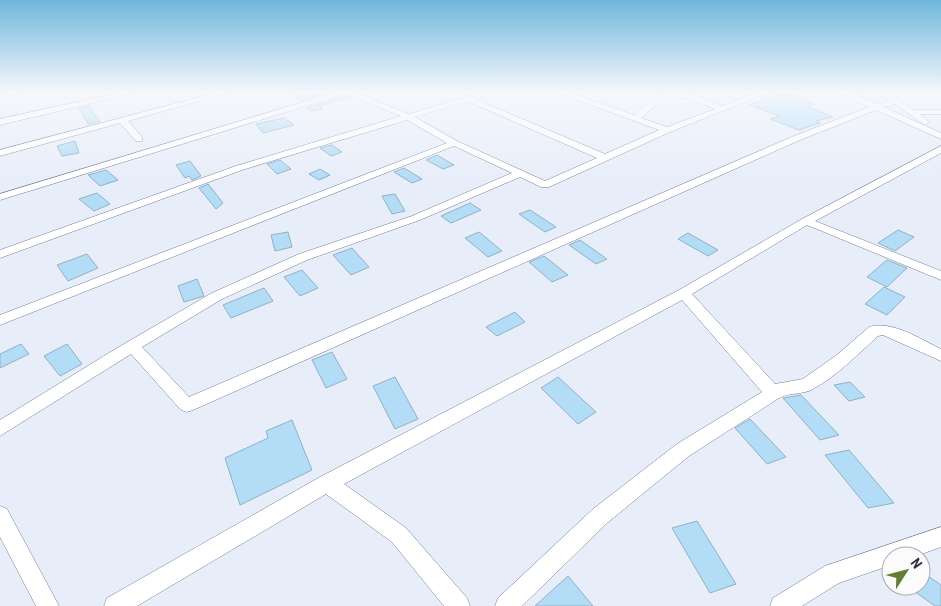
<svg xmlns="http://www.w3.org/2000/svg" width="941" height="606" font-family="'Roboto Condensed',sans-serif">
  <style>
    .building { fill: #b3ddf7; stroke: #92b0c2 }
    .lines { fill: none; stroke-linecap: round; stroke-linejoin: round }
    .minor-casing { stroke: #6f7d96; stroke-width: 1 }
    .minor { fill: #fff; fill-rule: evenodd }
  </style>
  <rect width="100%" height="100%" fill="#e8eef9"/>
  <g class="building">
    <path d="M293,92h36l-28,9z"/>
    <path d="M786,92l29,13 -8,1 26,11 -17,4 4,2 -21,7 -29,-11 10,-3 -31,-11z"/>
    <path d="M345,96l4,1 -30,9 4,3 -12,2 -4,-3z"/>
    <path d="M90,106l3,7 7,8 -12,3 -9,-16z"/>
    <path d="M284,118l10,7 -31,8 -7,-9z"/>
    <path d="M75,141l4,12 -17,3 -5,-10z"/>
    <path d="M332,145l10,7 -11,4 -11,-8z"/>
    <path d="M437,155l17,10 -11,4 -17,-9z"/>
    <path d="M280,160l11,9 -14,5 -10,-10z"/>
    <path d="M190,161l11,15 -9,4 -3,-4 -4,2 -9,-13z"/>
    <path d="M404,168l18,11 -10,4 -18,-11z"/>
    <path d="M320,169l10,6 -11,5 -10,-6z"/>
    <path d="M106,170l12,10 -18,6 -12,-11z"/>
    <path d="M208,184l15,19 -7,6 -17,-21z"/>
    <path d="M97,193l13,11 -16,7 -15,-12z"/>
    <path d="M395,194l10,17 -13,3 -10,-18z"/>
    <path d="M470,203l11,7 -30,13 -10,-7z"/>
    <path d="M530,210l26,17 -11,5 -26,-18z"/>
    <path d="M898,230l16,7 -19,14 -17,-8z"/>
    <path d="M288,232l4,15 -17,4 -4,-16z"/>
    <path d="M479,232l23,19 -14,6 -23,-19z"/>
    <path d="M688,233l30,17 -10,6 -30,-17z"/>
    <path d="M580,240l27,19 -11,5 -27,-19z"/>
    <path d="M352,248l17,19 -18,8 -18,-20z"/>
    <path d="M87,254l11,14 -30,13 -11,-16z"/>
    <path d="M544,256l24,19 -16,7 -23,-20z"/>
    <path d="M887,260l20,8 -20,19 -20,-10z"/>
    <path d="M302,270l16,18 -18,8 -16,-19z"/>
    <path d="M197,279l7,17 -20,6 -6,-16z"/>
    <path d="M884,287l21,10 -18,18 -22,-11z"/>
    <path d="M264,288l9,13 -42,17 -8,-13z"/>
    <path d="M515,312l10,10 -28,14 -11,-9z"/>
    <path d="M21,344l8,10 -29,14v-14z"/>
    <path d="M67,344l15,20 -22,12 -16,-20z"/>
    <path d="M332,352l15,27 -21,9 -14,-28z"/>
    <path d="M395,377l23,42 -23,10 -22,-43z"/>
    <path d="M558,377l38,35 -18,12 -37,-36z"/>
    <path d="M850,382l15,15 -16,4 -15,-16z"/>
    <path d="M801,395l38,40 -19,5 -37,-42z"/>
    <path d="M750,419l36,38 -19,7 -32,-36z"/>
    <path d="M292,420l20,50 -72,35 -15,-47 43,-20 -2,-7z"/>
    <path d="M849,450l45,53 -26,5 -43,-53z"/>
    <path d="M697,521l39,63 -26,9 -38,-65z"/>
    <path d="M921,571l20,14v21h-6l-28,-20h14z"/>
    <path d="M568,576l25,30h-58z"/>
  </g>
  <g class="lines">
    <g class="minor-casing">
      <g id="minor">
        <path d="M12,92h15l-27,7v-4z"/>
        <path d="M124,92h15l-139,33v-6z"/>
        <path d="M219,92h13l-104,29 14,16v4h-6l-16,-18 -120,33v-6z"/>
        <path d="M336,92h17l56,22 73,-22h12l-19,7 130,55 54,-24 -103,-38h12l66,23c35,-30 47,-26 88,-9l37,-14h11l-100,40 -121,55h-8l-21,-10 -100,43 -113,40 -85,39 -80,48 47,50 605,-261 75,-29 -30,-15h10l28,12 13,-3 -11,-9h9l25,18h28v4h-21l9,8 -4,3 -30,-21 -11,3 57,26v6l-65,-29 -76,30 -607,270 -6,2 -6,-2 -50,-56 -131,82v-16l117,-72 95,-55 87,-39 113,-38 100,-43 -58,-27 -454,179v-10l447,-172 -40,-23 -165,50 -242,88v-8l236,-84 165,-50 -56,-22 -345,106v-6zM669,97l21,2 25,10 -48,18 -26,-9 16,-14zM467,101l130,57 -52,23 -88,-40 -42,-24z"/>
        <path d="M941,146v7l-126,68 126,50v9l-134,-55 -115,69 83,90 28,-5 35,-25 31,-27c23,-7 51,12 72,22v12l-58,-26 -5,1c-20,18 -41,40 -65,53 -10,6 -23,3 -34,9l-90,58 -82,67 -85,83h-27l3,-8 95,-89 84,-65 85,-52 -80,-92 -338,184 62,44 61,70 3,8h-26l-52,-64 -66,-48 -189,112h-33l3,-8 213,-121 359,-187 123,-71z"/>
        <path d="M0,506l7,3 52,97h-23l-36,-69z"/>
        <path d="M941,527v20l-25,9h-25v9l-52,18 -37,23h-32l3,-8 52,-32z"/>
      </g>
    </g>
    <use href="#minor" class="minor"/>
  </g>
  <linearGradient id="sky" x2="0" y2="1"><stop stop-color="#6fb7dc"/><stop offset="0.52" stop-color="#f5f7fc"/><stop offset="1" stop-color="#f5f7fc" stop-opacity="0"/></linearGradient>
  <rect width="941" height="177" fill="url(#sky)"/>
  <g transform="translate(906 571) rotate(54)"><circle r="24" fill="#fbfbfb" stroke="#a9abb0"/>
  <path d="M0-4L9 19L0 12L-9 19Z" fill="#647d30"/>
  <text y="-8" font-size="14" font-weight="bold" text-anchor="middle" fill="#2e343f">N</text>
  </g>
</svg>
